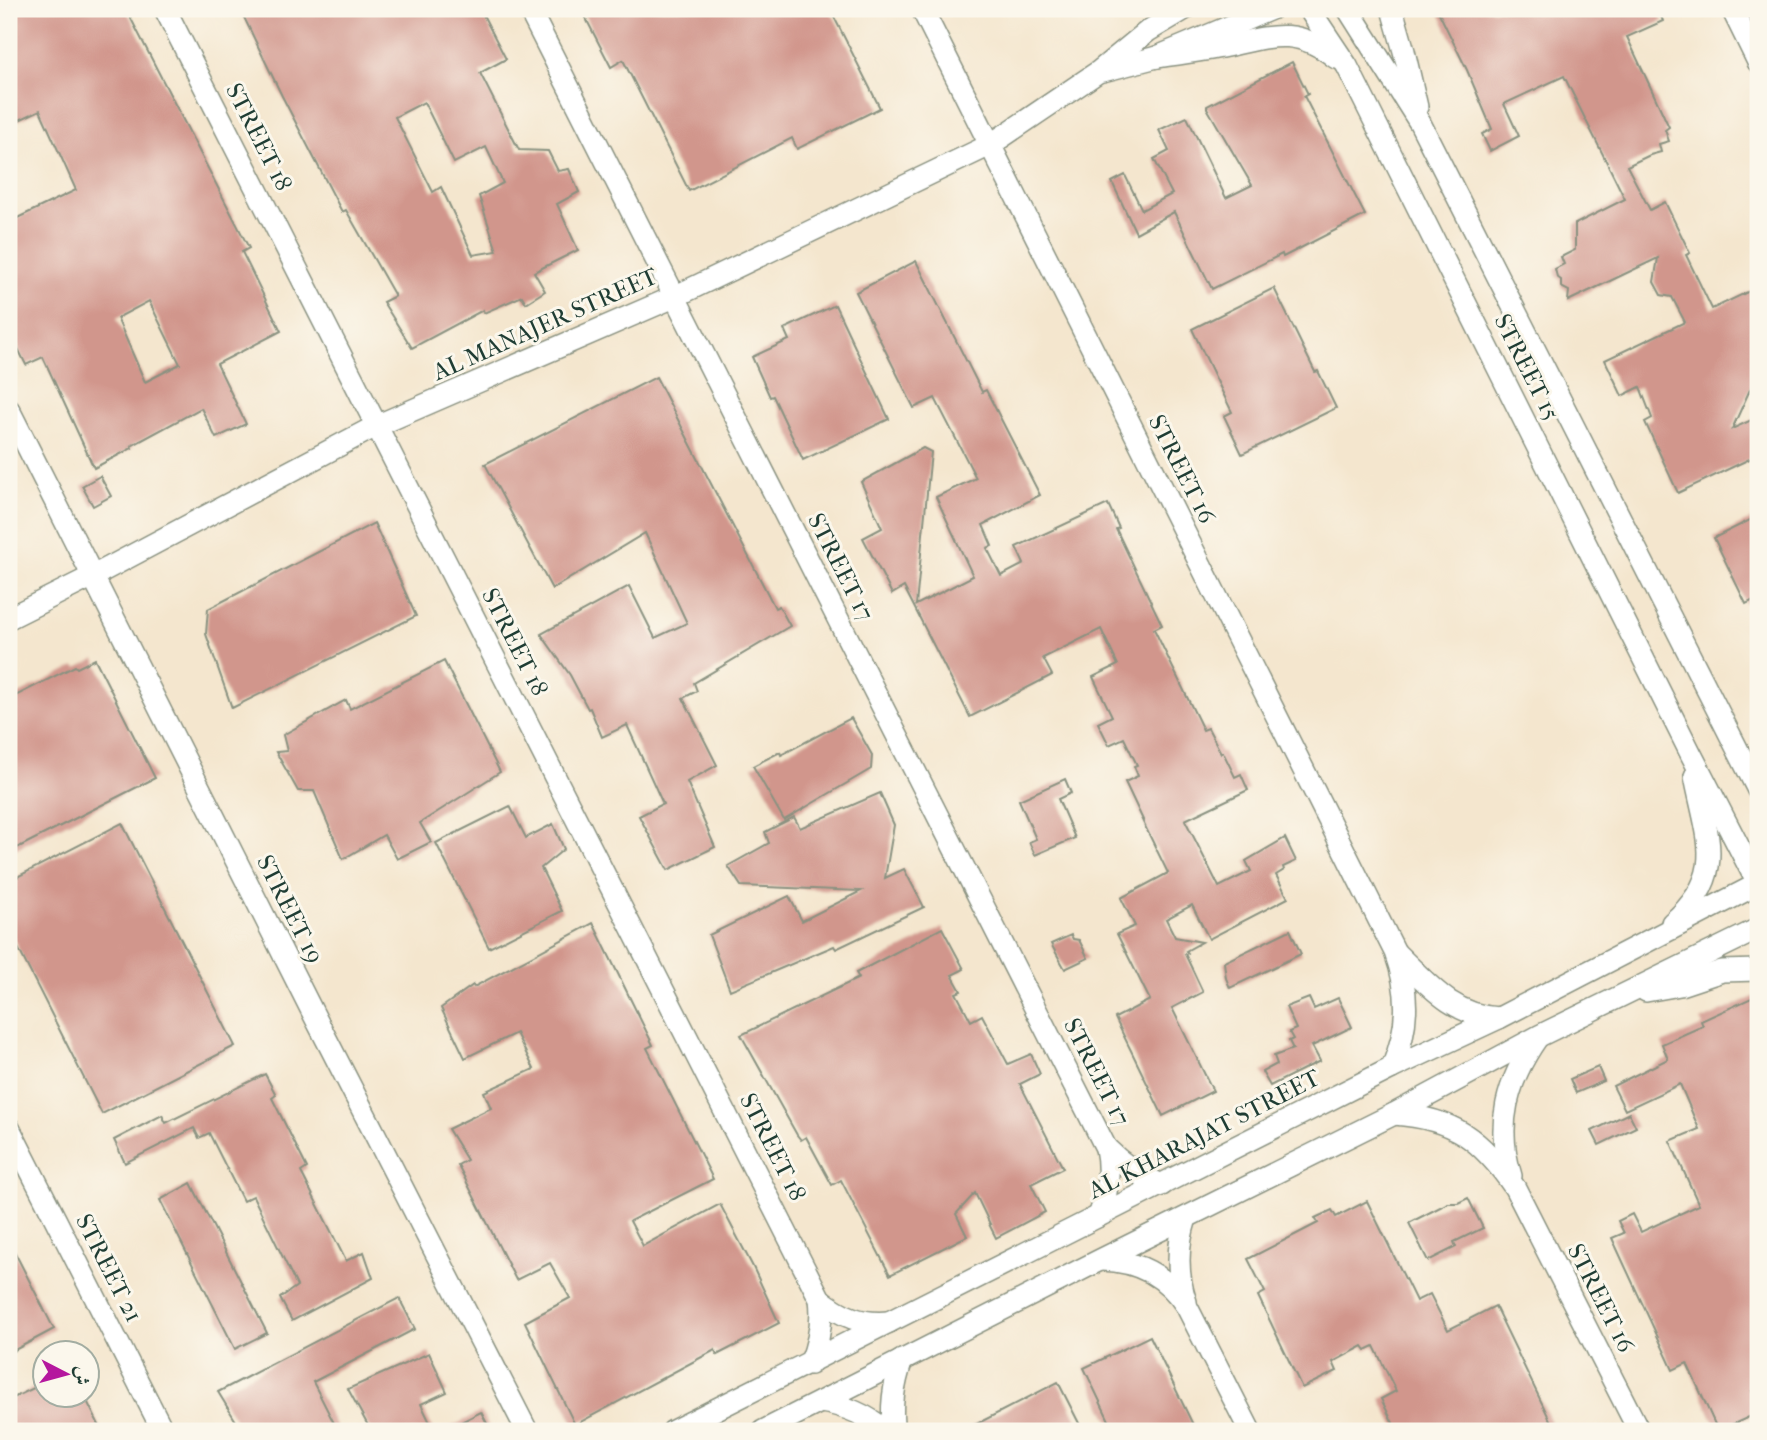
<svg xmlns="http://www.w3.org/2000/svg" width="1767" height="1440" font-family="'IM FELL French Canon',Amiri,serif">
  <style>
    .building { fill: #d1968c; fill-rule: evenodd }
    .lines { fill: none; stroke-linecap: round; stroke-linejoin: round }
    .minor-casing { stroke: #8a9281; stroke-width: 24 }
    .minor { stroke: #fff; stroke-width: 21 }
    .labels { text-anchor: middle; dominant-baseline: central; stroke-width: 6; stroke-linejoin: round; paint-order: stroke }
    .street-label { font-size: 24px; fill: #1f3d34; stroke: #fbf7ec }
  </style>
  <rect width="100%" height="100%" fill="#fbf7ec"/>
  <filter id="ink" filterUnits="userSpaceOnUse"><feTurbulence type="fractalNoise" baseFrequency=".0143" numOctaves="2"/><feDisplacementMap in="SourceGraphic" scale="14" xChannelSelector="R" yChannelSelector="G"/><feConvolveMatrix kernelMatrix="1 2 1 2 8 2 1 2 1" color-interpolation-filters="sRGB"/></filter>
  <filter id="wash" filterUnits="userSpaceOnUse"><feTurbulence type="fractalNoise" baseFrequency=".00686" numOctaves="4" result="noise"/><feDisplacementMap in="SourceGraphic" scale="28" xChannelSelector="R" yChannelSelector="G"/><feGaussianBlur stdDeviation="1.57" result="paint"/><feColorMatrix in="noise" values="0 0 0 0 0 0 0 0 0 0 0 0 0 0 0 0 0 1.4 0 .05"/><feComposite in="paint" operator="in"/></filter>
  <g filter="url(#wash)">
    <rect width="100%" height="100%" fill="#f4e6ce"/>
    <g id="blocks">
      <g class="building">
        <path d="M9,9h117l123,239 -7,4 39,79 -64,33 29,60 -30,14 -15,-30 -70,38 1,2 -38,20 -51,-111 -17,8 -17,-35v-108l67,-32 -36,-80 -31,15zM149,301l31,63 -35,18 -28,-64z"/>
        <path d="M240,9h240l26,50 -26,14 39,77 29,1 10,20 11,-2 10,23 -22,12 21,46 -44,22 11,19 -19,12 -4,-7 -38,17 -1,-3 -71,38 -29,-46 12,-6 -49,-86 -4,2 -60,-116zM424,102l30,61 32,-16 17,36 -24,13 18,55 -24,4 -32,-68 -8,5 -38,-75z"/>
        <path d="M581,9h249l50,99 -83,41 -5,-11 -103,53 -66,-131 -12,7z"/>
        <path d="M1437,9h221l5,12 -36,16 42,90 -4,3 4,11 -10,3 2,8 -11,3 -23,11 23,44 15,-8 25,51 -4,2 26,54 46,-22v85l-26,57 26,-12v38l-80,38 -33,-71 7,-4 -12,-31 -18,9 -17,-36 80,-38 -13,-25 -11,-2 -7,-13 4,-24 -90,43 1,-10 -8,-4v-7l-4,-3 -2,-8 9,-5 -3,-7 14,-7v-26l50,-25 -61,-123 -60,28 15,32 -29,15 -8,-17 10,-5 -25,-59z"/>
        <path d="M1292,62l16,32 -4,2 61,119 -82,42 -1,-3 -70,35 -38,-77 -38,21 -24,-51 13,-7 17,35 30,-16 -18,-35 15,-8 -10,-21 28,-13 39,81 26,-13 -45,-77v-2z"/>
        <path d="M916,261l66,131 4,-2 54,105 -57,30 9,21 -5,2 14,28 23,-12 -8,-17 92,-43 11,24 -3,1 46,96 -8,4 49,101 5,-2 13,25 2,-1 12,25 6,-3 7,16 -63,30 34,67 32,-16 -5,-10 39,-23 11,23 -13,6 1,3 -8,5 12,23 -79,41 -17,-34 -26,14 9,18 27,5 -16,9 2,2 -3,1 18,38 -31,16 41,83 -50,25 -48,-98 35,-18 -33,-66 18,-8 -14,-28 47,-25 -26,-53h1l-18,-38 13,-6 -4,-10 3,-1 -13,-27 -15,7 -11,-22 14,-7 -19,-39 25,-12 -17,-36 -58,29 9,17 -82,42 -66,-130 -12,7 -29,-56 19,-10 -21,-46 62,-34 8,4 -15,153 57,-29 -37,-79 40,-19 -41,-80 -21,10 -58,-116z"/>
        <path d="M1274,288l41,84 3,-1 18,37 -94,46 -18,-38 8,-4 -40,-83z"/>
        <path d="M835,305l54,114 -86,41 -30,-64 -3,1 -18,-40 37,-17 -5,-11z"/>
        <path d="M656,377l119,231 4,-2 11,20 -96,57 3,8 -14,7 34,67 -30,17 28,65 -47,23 -29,-54 24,-12 -36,-79 -25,12 -12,-29 -2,1 -18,-34 -29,-41 88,-48 26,52 32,-15 -42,-90 -93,56 -67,-125z"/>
        <path d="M100,476l11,20 -18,10 -11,-20z"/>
        <path d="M1758,516v82l-12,6 -32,-66z"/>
        <path d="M374,523l42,93 -184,92 -26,-74 2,-25z"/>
        <path d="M95,659l60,119 -146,74v-153l66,-33 2,2z"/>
        <path d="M444,661l56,111 -80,51 11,19 -34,17 -13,-24 -41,24 -29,-68h-16l-22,-39 11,-1 -4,-16 63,-35 4,9z"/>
        <path d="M851,718l21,37 -1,14 -87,51 -31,-54 27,-14 1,3z"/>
        <path d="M1065,779l6,14 -13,6 17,39 -40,17 -6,-13 7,-3 -17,-39z"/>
        <path d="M880,793l14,32 -9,53 19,-9 20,38 -88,42 -2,-3 -104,44 -21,-55 80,-39 13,25 59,-30 -120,-5 -13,-20 41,-23 -4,-11 29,-15 6,11z"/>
        <path d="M510,806l16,32 27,-14 11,25 -23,19 21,43 -73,37 -53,-105z"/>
        <path d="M122,823l113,223 -133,68 -93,-184v-49z"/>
        <path d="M593,923l60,122 -6,3 66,131 -83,42 13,25 77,-42 33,63 26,56 -62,32 -2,-5 -140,75 -50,-103 45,-24 -20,-35 -34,17 -58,-115 9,-5 -19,-31 43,-21 -7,-16 50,-23 -18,-36 -51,25 -24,-50 32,-23 1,2z"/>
        <path d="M942,928l22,41 -12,6 9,16 -5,2 15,28 11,-6 26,49 23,-10 9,20 -20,10 43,84 -32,16 14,28 -49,26 -7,-14h1l-15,-31 -19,21 11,22 -77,39 -49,-95 -9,5 -26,-48 -5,3 -4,-5 -56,-100 118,-57 -3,-5z"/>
        <path d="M1290,930l11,24 -71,34 -4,-10 -2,-16z"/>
        <path d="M1071,935l2,4 6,1 9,18 -23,11 -14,-25z"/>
        <path d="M1758,995v393l-6,3 6,16v6l-40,18 -31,-68 -14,7 -61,-132 12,-5 -6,-12 14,-7 9,18 58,-27 -29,-64 29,-12 -19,-45 -55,26 -12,-24 55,-27 -6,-15 41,-18 -2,-5z"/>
        <path d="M1309,998l5,11 24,-11 14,29 -40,19 8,15 -50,25 -8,-14 15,-8 -3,-8 19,-7 -4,-8 4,-2 -4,-7 7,-3 -10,-22z"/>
        <path d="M1598,1067l6,14 -28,12 -6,-14z"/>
        <path d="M265,1074l11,21 -4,3 35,70 -6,4 45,89 18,-9 9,26 -81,43 -12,-23 17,-12 -44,-90 -10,5 -34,-68 -10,5 -5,-10 -69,35 -11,-23 48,-25 4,8z"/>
        <path d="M1629,1113l7,14 -37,18 -7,-14z"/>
        <path d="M191,1183l76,150 -32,16 -75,-149z"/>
        <path d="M1468,1198l15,30 -29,14 2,5 -28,14 -19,-38 39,-20h10z"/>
        <path d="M1367,1201l49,100 14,-7 18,36 47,-24 56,116 -19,9h-135l-16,-32 15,-8 -22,-45 -8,4 -3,-4 -30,16 4,9 -35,17 -44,-92 7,-4 -17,-33 70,-36 -3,-5 17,-8 4,7z"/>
        <path d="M9,1241l45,88 -45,24z"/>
        <path d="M399,1298l16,31 -102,53 25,49h-96l-24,-39z"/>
        <path d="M1150,1336l46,95h-82l-30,-63z"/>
        <path d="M429,1353l18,39 -26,12 13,27h-63l-23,-42z"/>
        <path d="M46,1382v13h38l18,36h-93v-31z"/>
        <path d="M1058,1382l25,49h-120z"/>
        <path d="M481,1412l10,19h-48z"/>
      </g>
    </g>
  </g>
  <g filter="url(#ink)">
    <use href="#blocks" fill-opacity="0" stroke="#8a9281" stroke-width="2"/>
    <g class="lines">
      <g class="minor-casing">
        <g id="minor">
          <path d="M165,9l655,1290c3,23 -1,43 -10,65"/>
          <path d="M529,9l577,1139c5,24 2,45 -7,68"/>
          <path d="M922,9l473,943c15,42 14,75 -3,116"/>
          <path d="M1348,9l72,114 338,667"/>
          <path d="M1392,9l12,42 13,56"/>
          <path d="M1732,9l26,53"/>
          <path d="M1157,57c22,-3 44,-6 65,-10 47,-10 73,-22 114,11"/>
          <path d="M1103,71l54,-14 114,-48"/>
          <path d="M9,410l307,609 211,412"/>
          <path d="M9,618l84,-42 283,-150 298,-129 316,-152 108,-73 50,-41 37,-22"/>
          <path d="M1672,923c56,-49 35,-84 23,-147"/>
          <path d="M1397,954c31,30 56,62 102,64"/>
          <path d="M1646,991l34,-6 42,-14 36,-1"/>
          <path d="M1394,1114c60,4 88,26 121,74l124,243"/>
          <path d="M9,1128l154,303"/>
          <path d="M1106,1148c17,17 33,28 56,37"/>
          <path d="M1511,1176c-16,-51 -4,-95 26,-138"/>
          <path d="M1102,1260c37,1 65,16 85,47l63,124"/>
          <path d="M820,1299c21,17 42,26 69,23"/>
          <path d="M1186,1302c-10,-29 -9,-56 0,-84"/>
          <path d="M821,1402c26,4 46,13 65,29"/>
          <path d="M673,1431l719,-363 107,-50 259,-134 -67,-130 -344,-688 -38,-57"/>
          <path d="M763,1431l337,-171 294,-146 145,-78 219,-107"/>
          <path d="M894,1431c-4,-24 0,-48 8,-71"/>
        </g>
      </g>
      <use href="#minor" class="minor"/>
    </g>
  </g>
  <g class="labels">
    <g class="street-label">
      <text transform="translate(259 137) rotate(63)">STREET 18</text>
      <text transform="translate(545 324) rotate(-24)">AL MANAJER STREET</text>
      <text transform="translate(1527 367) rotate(63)">STREET 15</text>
      <text transform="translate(1182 469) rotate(63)">STREET 16</text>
      <text transform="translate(841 567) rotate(63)">STREET 17</text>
      <text transform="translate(515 642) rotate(63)">STREET 18</text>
      <text transform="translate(290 909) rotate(63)">STREET 19</text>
      <text transform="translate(1097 1072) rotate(63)">STREET 17</text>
      <text transform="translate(1204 1134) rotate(-27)">AL KHARAJAT STREET</text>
      <text transform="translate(773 1147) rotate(63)">STREET 18</text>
      <text transform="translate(109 1268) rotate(63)">STREET 21</text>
      <text transform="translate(1601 1298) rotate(63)">STREET 16</text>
    </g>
  </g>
  <rect width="1767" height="1440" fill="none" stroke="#fbf7ec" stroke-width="35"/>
  <g transform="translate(66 1374) rotate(96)"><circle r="33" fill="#fbf7ec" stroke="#a3ada2" stroke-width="2"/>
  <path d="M0-5L12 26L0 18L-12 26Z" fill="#b5179e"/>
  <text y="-10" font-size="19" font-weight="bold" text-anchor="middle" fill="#1f3d34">ش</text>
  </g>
</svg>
